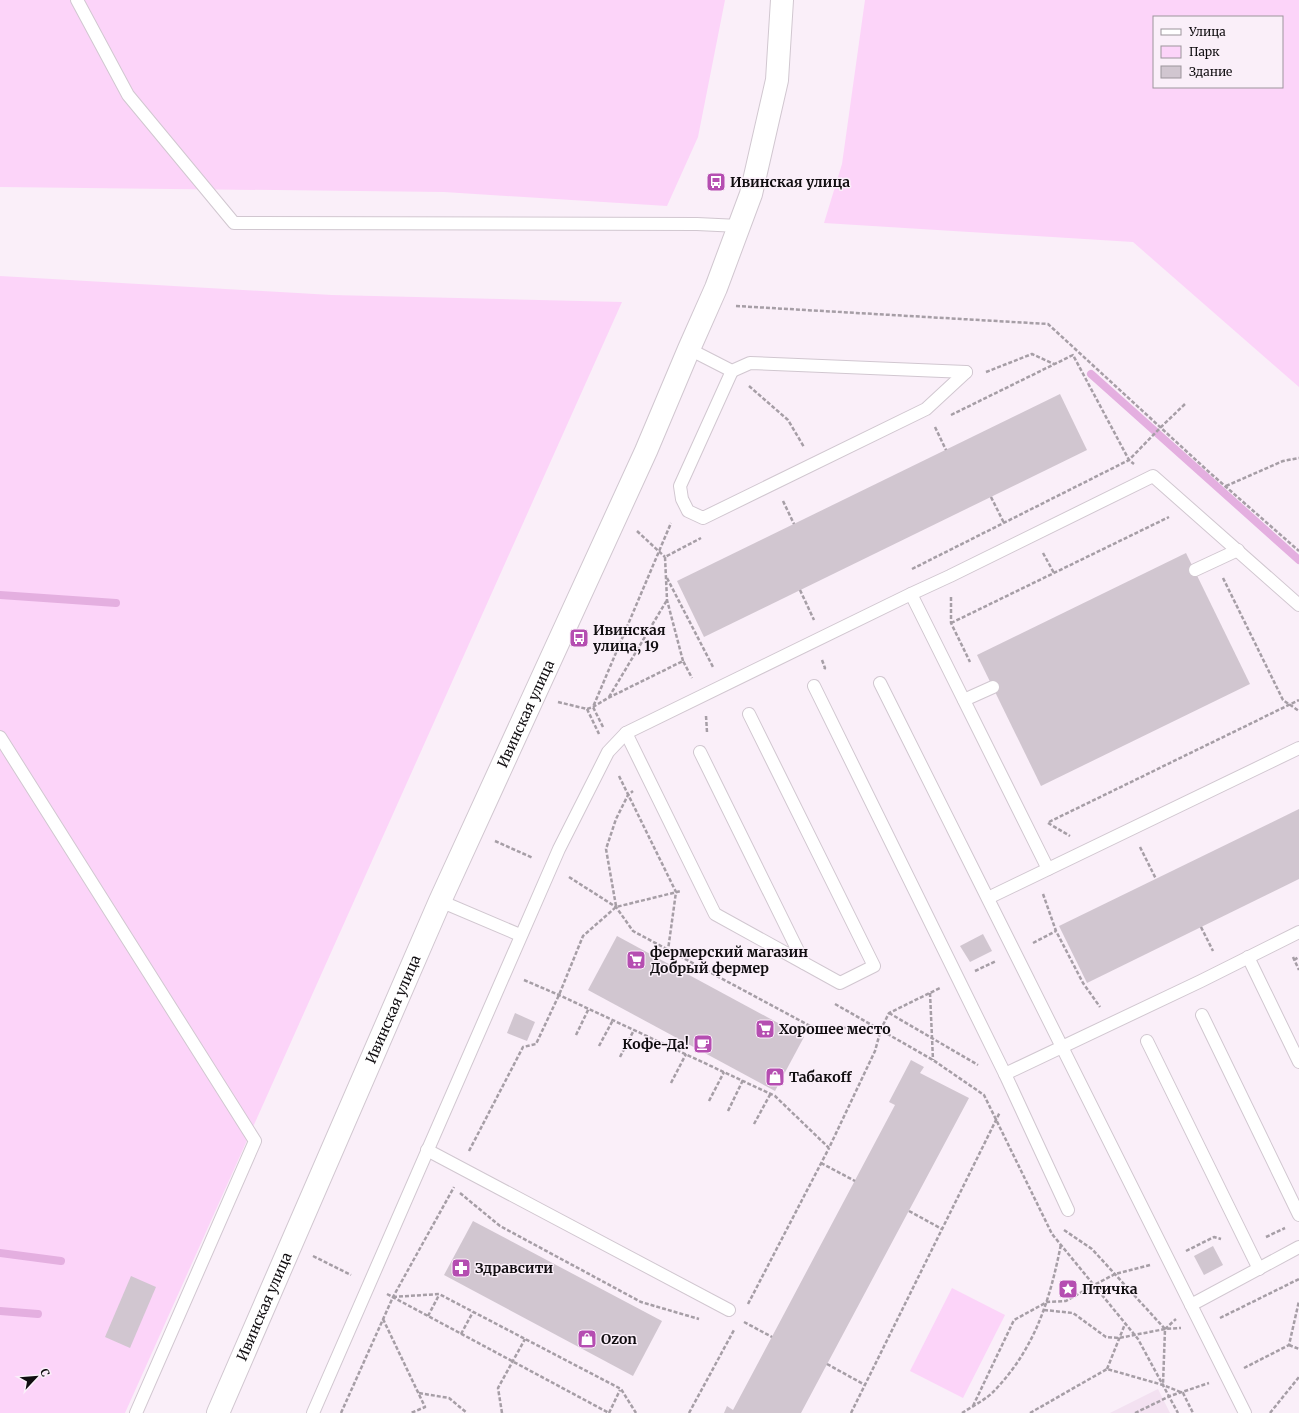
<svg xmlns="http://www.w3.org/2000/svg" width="1299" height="1413" font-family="Merriweather,serif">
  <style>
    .built { fill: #f3e1f1 }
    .green { fill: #fcd4f9; fill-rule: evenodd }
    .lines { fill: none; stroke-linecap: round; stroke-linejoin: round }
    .stream { stroke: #e4afe0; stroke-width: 8 }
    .building { fill: #d1c6d0 }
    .service-casing { stroke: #d1c7d0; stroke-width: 14 }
    .tertiary-casing { stroke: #d1c7d0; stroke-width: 24 }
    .path { stroke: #a69ea6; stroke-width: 2.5; stroke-dasharray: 4 2; stroke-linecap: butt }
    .service { stroke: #fff; stroke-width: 12 }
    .tertiary { stroke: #fff; stroke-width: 22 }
    .labels { text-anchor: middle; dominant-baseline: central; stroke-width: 3; stroke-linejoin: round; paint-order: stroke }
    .poi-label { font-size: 14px; font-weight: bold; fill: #100d10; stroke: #faeff9; text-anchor: start }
    .street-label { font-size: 14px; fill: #100d10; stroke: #faeff9 }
  </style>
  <rect width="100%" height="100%" fill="#faeff9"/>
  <path class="built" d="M1158,1389l12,24h-60z"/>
  <g class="green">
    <path d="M0,0h725l-27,137 -31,69 -223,-14 -444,-5z"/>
    <path d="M865,0h434v387l-166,-145 -309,-19 18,-59zM1154,17h128v70h-128z"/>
    <path d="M0,276l332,19 290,7 -497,1111h-125z"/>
    <path d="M952,1288l53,27 -42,83 -53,-27z"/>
  </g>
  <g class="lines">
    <g class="stream">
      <path d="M1091,374l208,186"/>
      <path d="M0,595l116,8"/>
      <path d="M0,1253l61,8"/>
      <path d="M0,1311l38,3"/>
    </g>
  </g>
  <g class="building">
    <path d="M1060,394l27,56 -383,187 -27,-56z"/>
    <path d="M1186,553l64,131 -209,102 -64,-131z"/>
    <path d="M1299,809v70l-212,104 -28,-57z"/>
    <path d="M983,934l9,17 -22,11 -10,-16z"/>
    <path d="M617,936l187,101 -29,54 -187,-101z"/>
    <path d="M515,1013l20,9 -8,19 -20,-8z"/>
    <path d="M911,1060l13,7 -4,6 49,25 -168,315h-77l3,-7 6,4 162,-305 -6,-3z"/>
    <path d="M473,1221l189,100 -29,55 -189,-101z"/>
    <path d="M1213,1246l10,19 -19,10 -10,-19z"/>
    <path d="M131,1276l25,11 -26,61 -25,-11z"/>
  </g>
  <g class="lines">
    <g class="service-casing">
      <g id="service">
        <path d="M77,0l51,95 106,128 463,1 42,2"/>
        <path d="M689,349l43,22 18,-8 216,9"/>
        <path d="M732,371l-52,115 2,13 6,12 15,7 223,-109 40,-37"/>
        <path d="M1195,570l43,-20"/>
        <path d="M911,594l137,275"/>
        <path d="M880,683l365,730"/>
        <path d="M814,686l191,388 63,136"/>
        <path d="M964,700l29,-13"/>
        <path d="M626,733l89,181 125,69 34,-17 -125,-252"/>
        <path d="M0,737l255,404 -119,272"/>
        <path d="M700,752l104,211"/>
        <path d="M988,898l311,-150"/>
        <path d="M440,901l80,34"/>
        <path d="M1248,957l51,105"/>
        <path d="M1202,1015l97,200"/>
        <path d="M1147,1041l112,228"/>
        <path d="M1005,1074l196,-93 98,-49"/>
        <path d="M427,1150l302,160"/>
        <path d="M1191,1305l108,-58"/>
        <path d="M313,1413l246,-564 49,-97 18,-19 285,-139 39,-18 203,-100 146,129"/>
      </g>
    </g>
    <g class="tertiary-casing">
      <g id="tertiary">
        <path id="s1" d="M218,1413l222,-512 206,-450 43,-102 27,-61 35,-94 26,-114 5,-80"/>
      </g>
    </g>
    <g class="path">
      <path d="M736,306l312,18 161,148 90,79"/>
      <path d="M986,372l46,-18 22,10"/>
      <path d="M749,386l39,34 16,27"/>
      <path d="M951,415l122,-60 56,105 5,4"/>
      <path d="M935,427l11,23"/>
      <path d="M1226,486l57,-25 16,-3"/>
      <path d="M991,497l13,26"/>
      <path d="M783,501l11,23"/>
      <path d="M637,531l28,26"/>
      <path d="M1043,553l11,20"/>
      <path d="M912,569l217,-109 32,-33 25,-24"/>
      <path d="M667,578l46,89"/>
      <path d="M1223,578l60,122 16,11"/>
      <path d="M800,590l14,30"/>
      <path d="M951,597v26l19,39"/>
      <path d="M951,623l218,-106"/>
      <path d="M822,660l3,8 -1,2"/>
      <path d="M683,661l-16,-61 -2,-43 36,-19"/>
      <path d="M609,697l58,-97"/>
      <path d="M558,702l29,7 6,-2 15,-9 75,-37 9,17"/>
      <path d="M587,709l12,25"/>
      <path d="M706,716l1,16"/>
      <path d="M603,727l-10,-20 78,-184"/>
      <path d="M619,776l57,116 -8,58"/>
      <path d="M1049,822l250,-122"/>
      <path d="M1048,823l22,13"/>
      <path d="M495,841l38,17"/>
      <path d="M1140,847l16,32"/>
      <path d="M569,877l47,30 17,24 179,96 68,2"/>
      <path d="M1043,894l13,37 27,52 17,24"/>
      <path d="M616,906l-10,-57 10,-30 12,-24 5,-4"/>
      <path d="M1201,927l12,24"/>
      <path d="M1033,943l23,-12"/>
      <path d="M1293,957l6,13"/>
      <path d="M1294,960l5,-3"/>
      <path d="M975,971l21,-10"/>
      <path d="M524,980l35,15 216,101 54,52 46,-97 6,-22 8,-16 51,-25"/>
      <path d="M930,993l3,67"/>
      <path d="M835,1004l98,56 51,35 68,139 86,105 40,74"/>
      <path d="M889,1013l89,52"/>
      <path d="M576,1035l13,-27"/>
      <path d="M599,1046l14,-26"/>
      <path d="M620,1057l14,-27"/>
      <path d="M671,1083l15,-29"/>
      <path d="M709,1101l15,-29"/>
      <path d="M728,1111l15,-31"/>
      <path d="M754,1124l17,-31"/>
      <path d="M469,1151l54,-104 13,-3 23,-49 24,-59 33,-29 65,-16"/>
      <path d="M821,1163l34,18"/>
      <path d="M460,1193l40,33 141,76 58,17"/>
      <path d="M909,1211l33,18"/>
      <path d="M1064,1230l28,19 73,80 -2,55"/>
      <path d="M1266,1237l19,-9"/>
      <path d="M1186,1251l28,-14 7,2"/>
      <path d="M313,1256l38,19"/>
      <path d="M387,1294l222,119"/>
      <path d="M393,1297l46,-3 182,95 15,24"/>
      <path d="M748,1304l81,-156"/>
      <path d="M1044,1310l29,3 33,24 13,1 46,-9 16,-1"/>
      <path d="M428,1316l11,-21"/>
      <path d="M1220,1318l79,-39"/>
      <path d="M383,1319l42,88 -14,6"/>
      <path d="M744,1322l28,15"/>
      <path d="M1165,1329l11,-10"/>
      <path d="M461,1334l12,-22"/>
      <path d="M1289,1345l10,4"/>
      <path d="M827,1364l38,21"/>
      <path d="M1244,1368l45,-23 10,-44"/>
      <path d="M1107,1369l18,-45"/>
      <path d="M419,1393l30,5 18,15"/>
      <path d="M973,1406l41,-86 33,-18 19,-1 28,-16 21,-11 35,-9"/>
      <path d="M341,1413l52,-116 61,-110"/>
      <path d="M502,1413l-4,-25 27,-49"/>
      <path d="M609,1413l11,-23"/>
      <path d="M689,1413l45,-83"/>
      <path d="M851,1413l149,-301"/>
      <path d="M962,1413c11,-7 25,-14 33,-23 40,-42 55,-90 66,-146"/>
      <path d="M1030,1413l77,-44 56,16 20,8 10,20"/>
      <path d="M1135,1413l35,-17 39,-13"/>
      <path d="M1270,1413l29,-36"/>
    </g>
    <use href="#service" class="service"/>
    <use href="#tertiary" class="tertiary"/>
  </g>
  <defs>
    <g id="bus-square" transform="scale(1)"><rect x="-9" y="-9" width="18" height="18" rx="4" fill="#b54eb1" stroke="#faeff9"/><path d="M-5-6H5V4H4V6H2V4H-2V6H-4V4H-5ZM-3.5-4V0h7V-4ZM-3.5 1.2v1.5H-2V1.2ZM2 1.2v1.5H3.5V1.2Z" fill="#fff"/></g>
    <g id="supermarket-square" transform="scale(1)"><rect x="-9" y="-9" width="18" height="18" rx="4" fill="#b54eb1" stroke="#faeff9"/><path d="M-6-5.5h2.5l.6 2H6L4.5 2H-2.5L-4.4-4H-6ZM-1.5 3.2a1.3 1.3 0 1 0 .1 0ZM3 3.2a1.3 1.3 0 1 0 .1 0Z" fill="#fff"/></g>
    <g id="cafe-square" transform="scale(1)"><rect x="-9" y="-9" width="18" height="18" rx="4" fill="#b54eb1" stroke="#faeff9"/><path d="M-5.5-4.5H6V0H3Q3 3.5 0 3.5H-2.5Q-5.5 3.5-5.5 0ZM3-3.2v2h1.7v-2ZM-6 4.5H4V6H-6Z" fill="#fff"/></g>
    <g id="shop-square" transform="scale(1)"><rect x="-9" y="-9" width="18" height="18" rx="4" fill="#b54eb1" stroke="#faeff9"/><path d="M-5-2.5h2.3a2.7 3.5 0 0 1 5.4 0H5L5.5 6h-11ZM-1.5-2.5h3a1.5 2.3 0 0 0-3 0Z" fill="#fff"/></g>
    <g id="pharmacy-square" transform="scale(1)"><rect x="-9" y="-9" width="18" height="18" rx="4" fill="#b54eb1" stroke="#faeff9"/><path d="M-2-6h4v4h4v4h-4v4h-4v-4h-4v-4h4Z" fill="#fff"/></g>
    <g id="sight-square" transform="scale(1)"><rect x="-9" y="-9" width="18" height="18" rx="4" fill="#b54eb1" stroke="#faeff9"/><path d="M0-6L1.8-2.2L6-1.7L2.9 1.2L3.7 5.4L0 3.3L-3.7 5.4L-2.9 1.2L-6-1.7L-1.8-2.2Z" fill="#fff"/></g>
  </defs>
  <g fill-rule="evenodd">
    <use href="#bus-square" x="716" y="182"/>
    <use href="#bus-square" x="579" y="638"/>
    <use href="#supermarket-square" x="636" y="960"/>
    <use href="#supermarket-square" x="765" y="1029"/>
    <use href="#cafe-square" x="703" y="1044"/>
    <use href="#shop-square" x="775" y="1077"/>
    <use href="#pharmacy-square" x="461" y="1268"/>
    <use href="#sight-square" x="1068" y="1289"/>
    <use href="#shop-square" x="587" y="1339"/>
  </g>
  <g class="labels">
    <g class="poi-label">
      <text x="730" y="182">Ивинская улица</text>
      <text x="593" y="630">Ивинская<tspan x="593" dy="16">улица, 19</tspan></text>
      <text x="650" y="952">фермерский магазин<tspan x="650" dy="16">Добрый фермер</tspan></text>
      <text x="779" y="1029">Хорошее место</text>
      <text x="689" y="1044" text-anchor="end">Кофе-Да!</text>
      <text x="789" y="1077">Табакoff</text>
      <text x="475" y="1268">Здравсити</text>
      <text x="1082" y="1289">Птичка</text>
      <text x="601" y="1339">Ozon</text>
    </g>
    <g class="street-label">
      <text stroke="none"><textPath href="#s1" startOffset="764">Ивинская улица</textPath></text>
      <text stroke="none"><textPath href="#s1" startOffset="440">Ивинская улица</textPath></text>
      <text stroke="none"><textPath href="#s1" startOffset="116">Ивинская улица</textPath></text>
    </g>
  </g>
  <rect x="1153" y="16" width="130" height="72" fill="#faeff9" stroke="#9c959c"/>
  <rect x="1161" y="29" width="20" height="6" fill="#ffffff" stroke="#9c959c"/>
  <text x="1189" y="36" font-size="12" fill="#100d10">Улица</text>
  <rect x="1161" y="46" width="20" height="12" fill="#fcd4f9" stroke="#9c959c"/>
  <text x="1189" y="56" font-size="12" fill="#100d10">Парк</text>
  <rect x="1161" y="66" width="20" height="12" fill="#d1c6d0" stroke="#9c959c"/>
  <text x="1189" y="76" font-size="12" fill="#100d10">Здание</text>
  <g transform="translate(36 1377) rotate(64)" stroke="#faeff9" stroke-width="3" paint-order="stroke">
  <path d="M0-3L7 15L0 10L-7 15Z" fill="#100d10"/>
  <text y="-6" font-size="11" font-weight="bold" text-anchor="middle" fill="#100d10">С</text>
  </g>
</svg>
